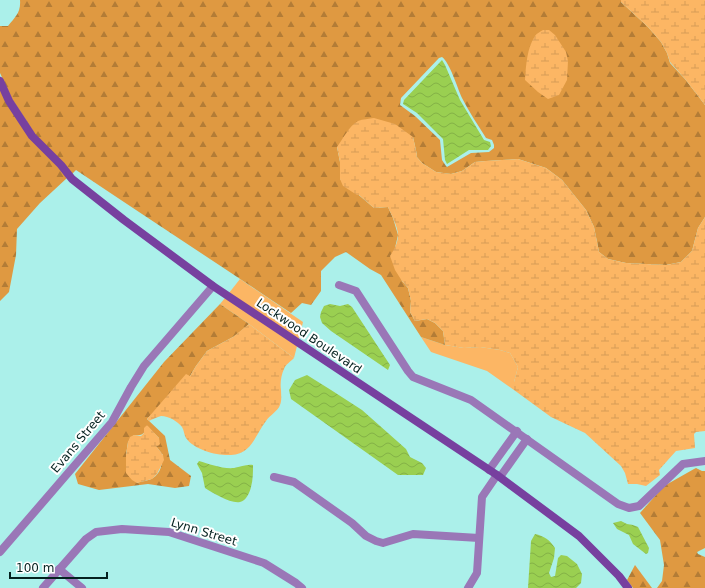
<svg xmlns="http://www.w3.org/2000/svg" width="705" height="588" font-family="'DejaVu Sans',sans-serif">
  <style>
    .grass { fill: #fcb664 }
    .forest { fill: url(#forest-firs); fill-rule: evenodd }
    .wetland { fill: url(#wetland-marsh) }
    .water { fill: url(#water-waves) }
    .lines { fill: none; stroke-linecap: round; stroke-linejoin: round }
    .street { stroke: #9a77b7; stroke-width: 8 }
    .secondary { stroke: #77409f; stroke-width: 8 }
    .labels { text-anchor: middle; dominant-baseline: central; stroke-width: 4; stroke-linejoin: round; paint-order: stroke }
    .street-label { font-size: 12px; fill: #04211f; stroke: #fff }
  </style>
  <defs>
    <pattern id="forest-firs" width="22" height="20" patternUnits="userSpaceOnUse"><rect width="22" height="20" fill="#df9941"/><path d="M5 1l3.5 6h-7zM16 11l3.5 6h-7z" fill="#b37c36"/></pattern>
    <pattern id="wetland-marsh" width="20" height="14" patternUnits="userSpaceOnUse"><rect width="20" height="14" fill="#fcb664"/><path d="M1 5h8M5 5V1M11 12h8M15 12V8" fill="none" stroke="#d69c56"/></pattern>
    <pattern id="water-waves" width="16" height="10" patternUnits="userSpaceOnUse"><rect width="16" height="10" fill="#9acf51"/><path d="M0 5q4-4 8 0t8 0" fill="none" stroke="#83b146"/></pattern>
  </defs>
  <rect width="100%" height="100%" fill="#abf0ea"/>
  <g class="grass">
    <path d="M240,279l63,43 -4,17 -70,-46z"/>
    <path d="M225,298l72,48 -3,12 -45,-34 -29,-20z"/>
    <path d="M421,337l24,8 19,3 16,-1 20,3 10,3 8,14 -4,15v8l-27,-19 -56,-19z"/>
  </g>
  <g class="forest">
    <path d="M20,0h601v2l27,25 13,15 6,11 3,10 15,16 20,26v112l-7,11 -6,23 -11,11 -15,3 -40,-2 -18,-4 -9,-7 -5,-25 -8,-17 -24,-30 -16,-12 -28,-9 -32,2 -11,1 -13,9 -11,3 -15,-2 -14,-9 -6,-7 1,-1 -4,-18 -76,10 3,15v17l34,29 14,-1 5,11 5,17 -3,13 7,33 6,7 3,13 -1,11 5,9 12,-2 8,4 8,8 2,14 -24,-8 -40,-62 -11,-6 -24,-17 -11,5 -14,14v20l-10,14 -9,-2 -11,10c-71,-48 -144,-95 -215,-143l-4,4 -37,-40 -23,-35 -12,-26v-47h8c7,-9 13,-13 12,-26zM442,57c8,6 15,30 20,41 7,14 16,27 24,40l6,2 2,5v3l-5,4 -18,1 -24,14 -1,-1 -4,-6 -2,-20 -25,-24 -15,-11 1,-7 38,-40z"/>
    <path d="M0,89l67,89 -27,25 -23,26 -1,26 -7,37 -9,9z"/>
    <path d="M220,304l29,20 -8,7 -8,6 -26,14 -11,15 -6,10 -43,43 18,17 5,24 21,16 -2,10 -14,2 -27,-4 -49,6 -21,-6 -3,-10 89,-112zM147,426l12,12 -4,7 8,10c-1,9 -2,18 -10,23 -4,3 -11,3 -16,5l-11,-28 2,-13 6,-7c9,1 10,-1 13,-9z"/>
    <path d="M696,468l6,3h3v77l-8,4 1,2 7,3v31h-48l5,-7 2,-16 -4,-25 -20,-27 24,-27 30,-17z"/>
    <path d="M635,565l17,23h-19l-6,-8z"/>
  </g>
  <g class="wetland">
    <path d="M621,0h84v105l-20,-26 -15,-17 -3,-9 -6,-11 -13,-15 -27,-25z"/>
    <path d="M543,30h6l6,5 11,17 2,9 -1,19 -8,15 -11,4 -10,-7 -13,-12c1,-15 2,-32 10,-44 2,-3 5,-4 8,-6z"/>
    <path d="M374,118l21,6 18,13 4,18 -1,1 6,7 14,9 15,2 11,-3 13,-9 11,-1 32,-2 28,9 16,12 24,30 8,17 5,25 9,7 18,4 40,2 15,-3 11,-11 6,-23 7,-11v214l-9,1 -2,2 1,14 -19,3 -17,19 1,5 -14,11 -9,-2h-9l-3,-11 -4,-7 -36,-33 -34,-16 -37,-27v-8l4,-15 -8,-14 -10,-3 -20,-3 -16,1 -19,-3 -2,-14 -8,-8 -8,-4 -12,2 -5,-9 1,-11 -3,-13 -6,-7 -7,-11 -5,-14c4,-6 8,-13 8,-21 0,-8 -7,-21 -10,-28l-14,1 -15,-13h-2l-14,-9 -3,-7v-17l-3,-15c6,-8 12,-21 21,-26 5,-2 11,-2 16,-3z"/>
    <path d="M249,324l45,34c-3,3 -9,7 -10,11 -3,6 -4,15 -3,21 0,5 1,10 -1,15 -2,6 -10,10 -14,16 -11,14 -14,33 -35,34 -13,1 -37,-5 -45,-17 -2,-3 -2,-8 -4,-11 -5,-6 -13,-11 -21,-11 -4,1 -8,3 -12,5l-2,-2 39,-45 4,2 6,-10 11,-15 26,-14z"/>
    <path d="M147,425l12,13 1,6 -2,2h-2l7,9 1,5 -7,14 -5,5 -15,4 -5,-3 -6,-7v-18l2,-13 2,-5 4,-2 7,1 3,-3v-5z"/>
  </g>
  <g class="water">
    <path d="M442,60l3,5 15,35 24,40 6,2 1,4 -3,4h-19l-22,14 -2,-4 -2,-21 -26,-26 -14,-9 1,-4z"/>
    <path d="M330,304l10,2 8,-2 4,3 38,58 -2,5 -57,-39 -9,-8 -2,-6 1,-5 3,-6z"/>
    <path d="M307,375l24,15 31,20 44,39 4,8 12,6 4,5 -3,7h-25l-107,-76 -2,-9 6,-10z"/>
    <path d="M199,461c10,3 23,8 35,7 7,-1 12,-4 19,-3 0,7 0,15 -2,22 -1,5 -5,14 -11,15 -9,2 -27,-9 -35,-14l-3,-15 -5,-9z"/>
    <path d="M621,521l6,3 6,1 5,2 11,21 -1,5 -2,1 -13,-10 -4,-9 -12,-6 -4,-6z"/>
    <path d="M535,534c9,2 15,6 20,14l-1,10 -5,15 2,4 4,-1 3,-18 3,-3 6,1 10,8 5,10 -1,9 -5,5h-48l3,-47z"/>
  </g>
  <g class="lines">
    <g class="street">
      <path d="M339,285l17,6 52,80 5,6 58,23 147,104 11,4 10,-2 44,-42 22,-3"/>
      <path d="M489,470l28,-39"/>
      <path d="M274,477l20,5 58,41 14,13 10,5 7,2 30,-9 66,4"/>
      <path d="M500,477l27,-38"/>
      <path d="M0,552l112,-130 19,-35 13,-21 69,-80"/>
      <path d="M59,569l23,19"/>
      <path d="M43,588l43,-49 10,-7 26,-3 47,3 95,31 32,20 6,5"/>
      <path d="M468,588l9,-15 5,-76 15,-22"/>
    </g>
    <path class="secondary" d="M0,81l9,20 23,35 29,29 11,14 52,41 89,66 284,189 82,61 40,40 9,12"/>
  </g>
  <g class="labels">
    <g class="street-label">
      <text transform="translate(309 336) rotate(34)">Lockwood Boulevard</text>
      <text transform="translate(78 442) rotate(-50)">Evans Street</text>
      <text transform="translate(204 532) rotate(17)">Lynn Street</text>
    </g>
  </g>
  <path d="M10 572v6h97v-6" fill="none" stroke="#04211f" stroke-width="2"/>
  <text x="16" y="572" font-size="12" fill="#04211f" stroke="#ffffff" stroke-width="3" paint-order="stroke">100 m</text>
</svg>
